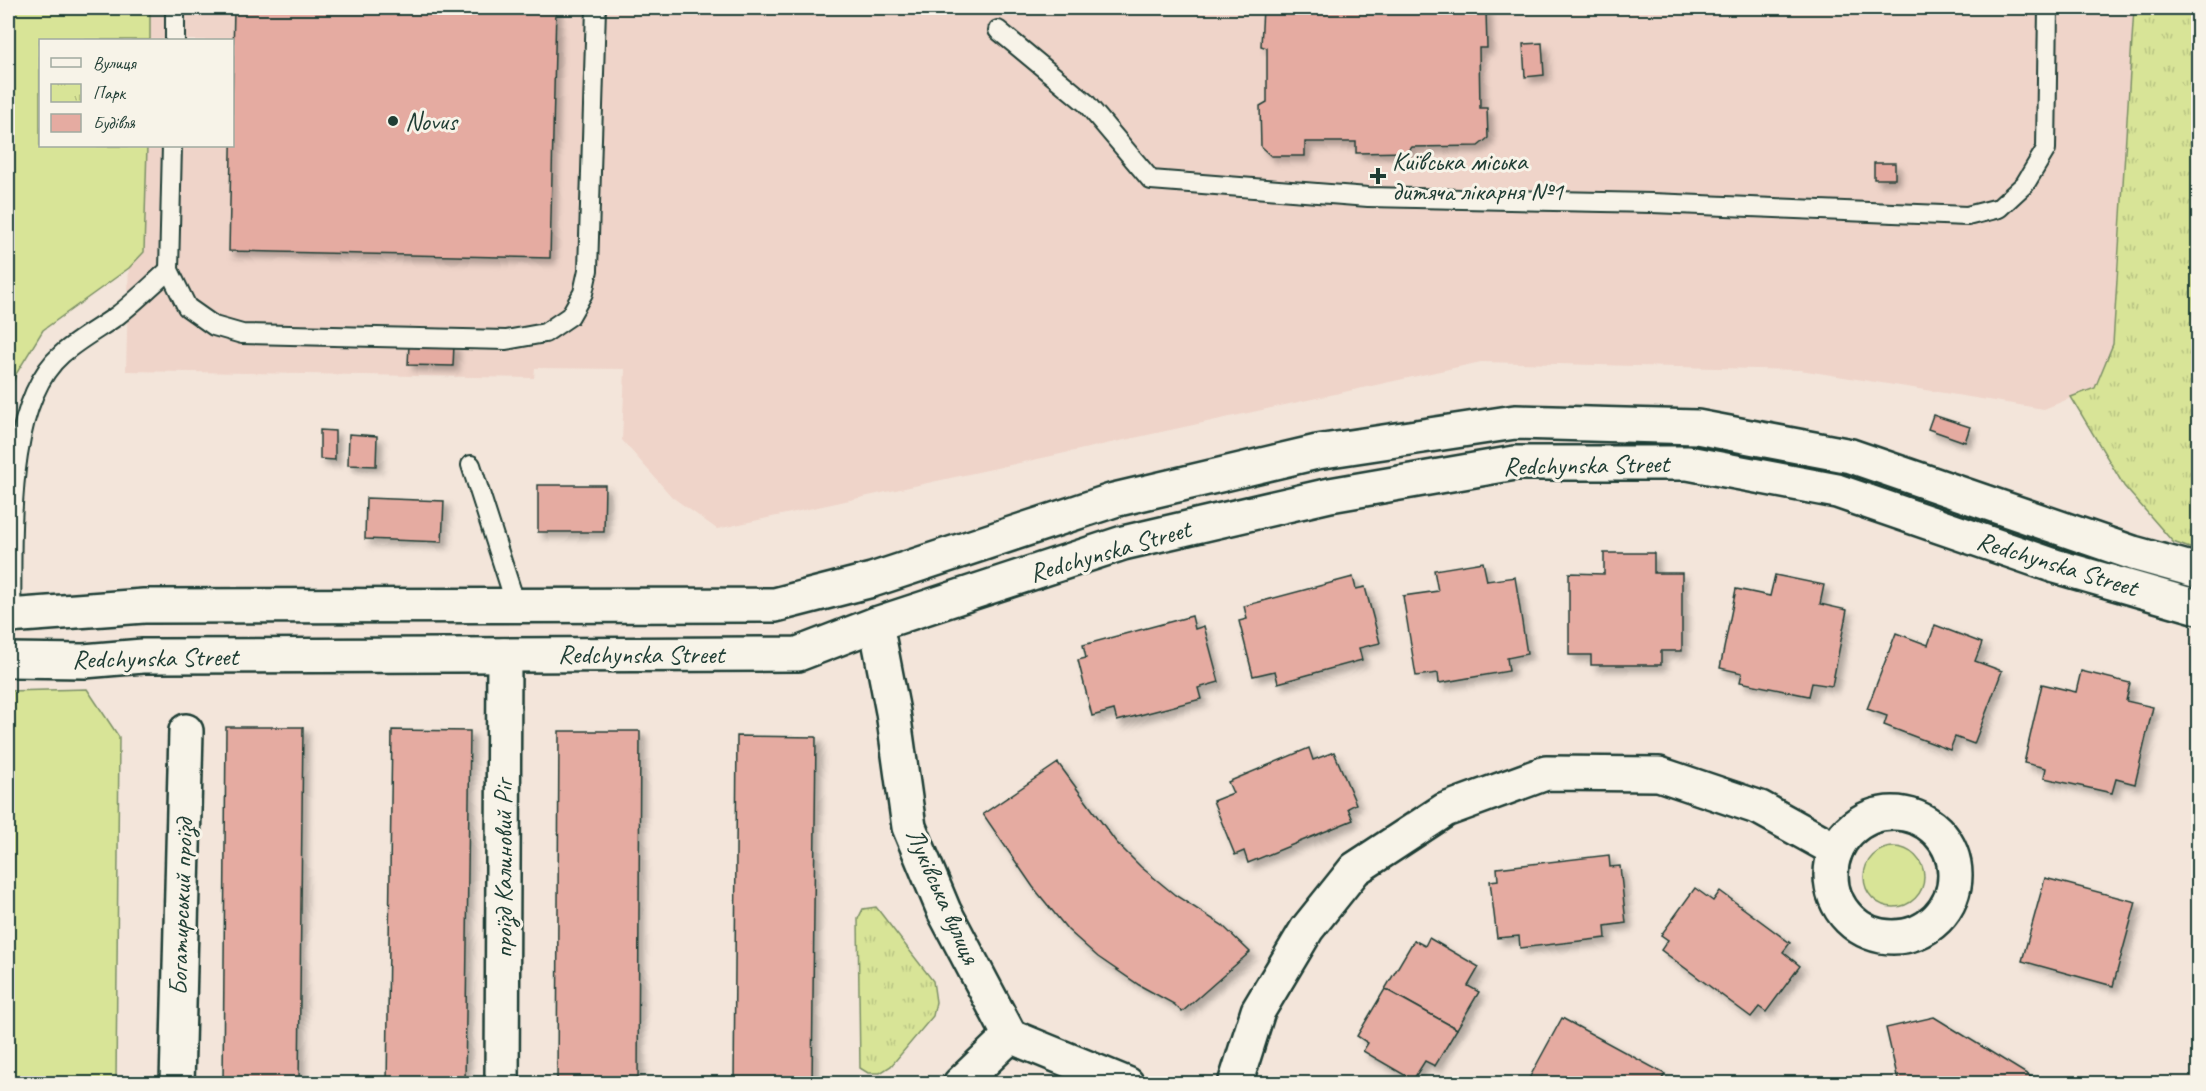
<svg xmlns="http://www.w3.org/2000/svg" width="2206" height="1091" font-family="Caveat,sans-serif">
  <style>
    .built { fill: #efd4c9 }
    .green { fill: #d8e497; stroke: #7c9066; stroke-width: 1.5 }
    .park { fill: url(#park-tufts); stroke: #7c9066; stroke-width: 1.5 }
    .building { fill: #e5aba1; stroke: #1f3d34; stroke-width: 1.5; filter: url(#shadow) }
    .lines { fill: none; stroke-linecap: round; stroke-linejoin: round }
    .lane-casing { stroke: #1f3d34; stroke-width: 22 }
    .street-casing { stroke: #1f3d34; stroke-width: 38 }
    .lane { stroke: #f7f3e8; stroke-width: 18 }
    .street { stroke: #f7f3e8; stroke-width: 33 }
    .poi-dot { fill: #1f3d34; stroke: #f7f3e8; stroke-width: 2 }
    .labels { text-anchor: middle; dominant-baseline: central; stroke-width: 6; stroke-linejoin: round; paint-order: stroke }
    .poi-label { font-size: 26px; fill: #1f3d34; stroke: #f7f3e8; text-anchor: start }
    .street-label { font-size: 26px; fill: #1f3d34; stroke: #f7f3e8 }
  </style>
  <defs>
    <pattern id="park-tufts" width="24" height="20" patternUnits="userSpaceOnUse" patternTransform="scale(1.5)"><rect width="24" height="20" fill="#d8e497"/><path d="M3 7l-1-3M5 7V3M7 7l1-3M15 17l-1-3M17 17v-4M19 17l1-3" fill="none" stroke="#b9c483"/></pattern>
    <filter id="shadow"><feDropShadow dx="5.5" dy="5.5" stdDeviation="3" flood-color="#0004"/></filter>
  </defs>
  <rect width="100%" height="100%" fill="#f3e5da"/>
  <filter id="ink" filterUnits="userSpaceOnUse"><feTurbulence type="fractalNoise" baseFrequency=".0167" numOctaves="2"/><feDisplacementMap in="SourceGraphic" scale="12" xChannelSelector="R" yChannelSelector="G"/><feConvolveMatrix kernelMatrix="1 2 1 2 8 2 1 2 1" color-interpolation-filters="sRGB"/></filter>
  <g filter="url(#ink)">
    <path class="built" d="M136,8h1998l-21,336 -18,44 -51,21 -244,-39 -319,-8 -764,167 -45,-32 -50,-57 3,-71 -90,-1 -1,10 -408,-7 6,-225h100v-106h-97z"/>
    <g class="green">
      <path d="M8,8h142v32h-110v106h107l-3,106 -15,16 -86,62 -27,44 -8,23z"/>
      <path d="M87,689l32,48 -3,346h-108v-392z"/>
      <circle cx="1894" cy="877" r="30"/>
    </g>
    <g class="park">
      <path d="M2134,8h64v543l-25,-9 -49,-56 -53,-89 24,-9 18,-44z"/>
      <path d="M876,907l57,74 3,21 -3,14 -42,50 -11,7h-12l-8,-5 -2,-149 5,-10z"/>
    </g>
    <g class="building">
      <path d="M234,8h322l-6,250 -321,-7z"/>
      <path d="M1263,8h221l2,3 1,37h-8l1,60h7l1,30 -10,8 -66,1 -4,5 -52,1v-11h-51v14h-34l-10,-9 -1,-41 7,-4v-54l-6,-2z"/>
      <path d="M1542,43l2,32 -19,2 -2,-33z"/>
      <rect x="1874" y="163" width="21" height="16"/>
      <path d="M409,344l45,1 -1,21 -45,-1z"/>
      <path d="M1933,415l37,12 -5,15 -37,-13z"/>
      <path d="M320,430l15,1v29l-15,-1z"/>
      <path d="M349,434l28,2 -1,30 -28,-1z"/>
      <path d="M538,485h67l-1,47h-66z"/>
      <path d="M366,498l78,3 -2,41 -77,-3z"/>
      <path d="M1604,553h50v20h28v78h-21v14h-70v-10h-22v-82l35,1z"/>
      <path d="M1483,562l4,19 28,-4 12,77 -20,4 2,13 -70,12 -1,-10 -22,3 -13,-80 35,-5 -4,-21z"/>
      <path d="M1775,575l49,10 -4,19 27,6 -15,76 -20,-3 -3,13 -69,-14 2,-9 -22,-5 16,-79 34,7z"/>
      <path d="M1353,577l3,12 9,-2 15,56 -21,5 3,12 -84,23 -3,-12 -22,5 -14,-55 8,-2 -3,-13z"/>
      <path d="M1192,616l3,13 9,-3 15,56 -21,6 3,11 -84,22 -3,-11 -22,6 -14,-56 8,-2 -3,-13z"/>
      <path d="M1935,625l47,18 -7,18 27,10 -28,73 -19,-7 -5,13 -66,-25 3,-9 -20,-7 29,-76 32,12z"/>
      <path d="M2081,671l49,12 -4,18 27,6 -18,77 -19,-5 -4,14 -68,-15 2,-10 -22,-5 18,-79 34,8z"/>
      <path d="M226,727h77l-4,357h-76z"/>
      <path d="M392,730l78,1 -5,353h-78z"/>
      <path d="M559,731h81l-2,353h-81z"/>
      <path d="M737,736l79,1 -4,347h-78z"/>
      <path d="M1309,748l4,12 21,-8 22,52 -8,4 5,12 -105,43 -4,-12 -9,4 -22,-54 20,-8 -5,-11z"/>
      <path d="M1058,763l58,79 25,25 34,28 47,30 28,27 -68,60 -8,-8 -35,-19 -41,-28 -30,-27 -35,-43 -50,-73z"/>
      <path d="M1609,855l1,12 10,-1 6,57 -21,3 1,12 -86,10 -1,-12 -22,2 -7,-57 8,-1 -1,-12z"/>
      <path d="M2045,878l91,24 -23,84 -91,-25z"/>
      <path d="M1695,888l18,13 7,-10 70,52 -7,9 17,14 -34,46 -7,-5 -8,10 -90,-67 7,-10 -7,-5z"/>
      <path d="M1429,938l50,29 -11,19 11,6 -22,37 -72,-40 29,-49 11,6z"/>
      <path d="M1385,989l72,40 -22,37 -10,-5 -12,19 -50,-29 5,-8 -11,-7z"/>
      <path d="M1934,1017l104,64 -2,3h-132l-6,-4 -12,-52z"/>
      <path d="M1562,1018l103,56 -6,10h-133z"/>
    </g>
    <g class="lines">
      <g class="lane-casing">
        <g id="lane">
          <path d="M998,30l88,73 65,77 217,17 284,6 315,13 32,-8 26,-24 21,-35 2,-141"/>
          <path d="M175,40v-32"/>
          <path d="M172,146l-3,124 18,37 27,19 28,8 264,6 39,-7 25,-17 13,-23 5,-23 8,-262"/>
          <path d="M471,465l45,140"/>
          <path d="M11,616c2,-73 -8,-211 51,-262 17,-15 38,-26 56,-39 18,-14 34,-30 51,-45"/>
        </g>
      </g>
      <g class="street-casing">
        <g id="street">
          <path d="M8,616l136,-10 631,-1 97,-25 242,-80 203,-48 198,-30 182,5 154,29 282,97 65,18"/>
          <path d="M876,624l17,88 16,115 35,84 66,125 117,48"/>
          <path d="M8,660l76,1 59,-5 655,-2 78,-30 247,-81 207,-48 185,-32h173l149,28 218,75 143,41"/>
          <circle cx="1893" cy="875" r="62"/>
          <path d="M177,1084l9,-353"/>
          <path d="M502,1084l2,-429"/>
          <path d="M960,1084l50,-48"/>
          <path d="M1235,1084l23,-73 49,-82 48,-60 90,-59 101,-37 113,1 101,34 76,42"/>
        </g>
      </g>
      <use href="#lane" class="lane"/>
      <use href="#street" class="street"/>
    </g>
  </g>
  <g class="poi-dot">
    <circle cx="393" cy="121" r="6"/>
    <path d="M1375 167h6v6h6v6h-6v6h-6v-6h-6v-6h6z"/>
  </g>
  <g class="labels">
    <g class="poi-label">
      <text x="405" y="121">Novus</text>
      <text x="1392" y="161">Київська міська<tspan x="1392" dy="30">дитяча лікарня №1</tspan></text>
    </g>
    <g class="street-label">
      <text transform="translate(1586 465) rotate(-1)">Redchynska Street</text>
      <text transform="translate(1110 551) rotate(-16)">Redchynska Street</text>
      <text transform="translate(2057 564) rotate(17)">Redchynska Street</text>
      <text x="641" y="654">Redchynska Street</text>
      <text transform="translate(155 658) rotate(-1)">Redchynska Street</text>
      <text transform="translate(503 869) rotate(-90)">проїзд Калиновий Ріг</text>
      <text transform="translate(943 896) rotate(66)">Луківська вулиця</text>
      <text transform="translate(181 907) rotate(-88)">Богатирський проїзд</text>
    </g>
  </g>
  <rect width="2206" height="1091" fill="none" stroke="#f7f3e8" stroke-width="30"/>
  <rect x="15" y="15" width="2176" height="1061" fill="none" stroke="#1f3d34" stroke-width="2" filter="url(#ink)"/>
  <rect x="39" y="39" width="195" height="108" fill="#f7f3e8" stroke="#a1aaa0" stroke-width="1.5"/>
  <rect x="51" y="58" width="30" height="9" fill="#f7f3e8" stroke="#a1aaa0" stroke-width="1.5"/>
  <text x="93" y="69" font-size="18" fill="#1f3d34">Вулиця</text>
  <rect x="51" y="84" width="30" height="18" fill="url(#park-tufts)" stroke="#a1aaa0" stroke-width="1.5"/>
  <text x="93" y="99" font-size="18" fill="#1f3d34">Парк</text>
  <rect x="51" y="114" width="30" height="18" fill="#e5aba1" stroke="#a1aaa0" stroke-width="1.5"/>
  <text x="93" y="129" font-size="18" fill="#1f3d34">Будівля</text>
</svg>
